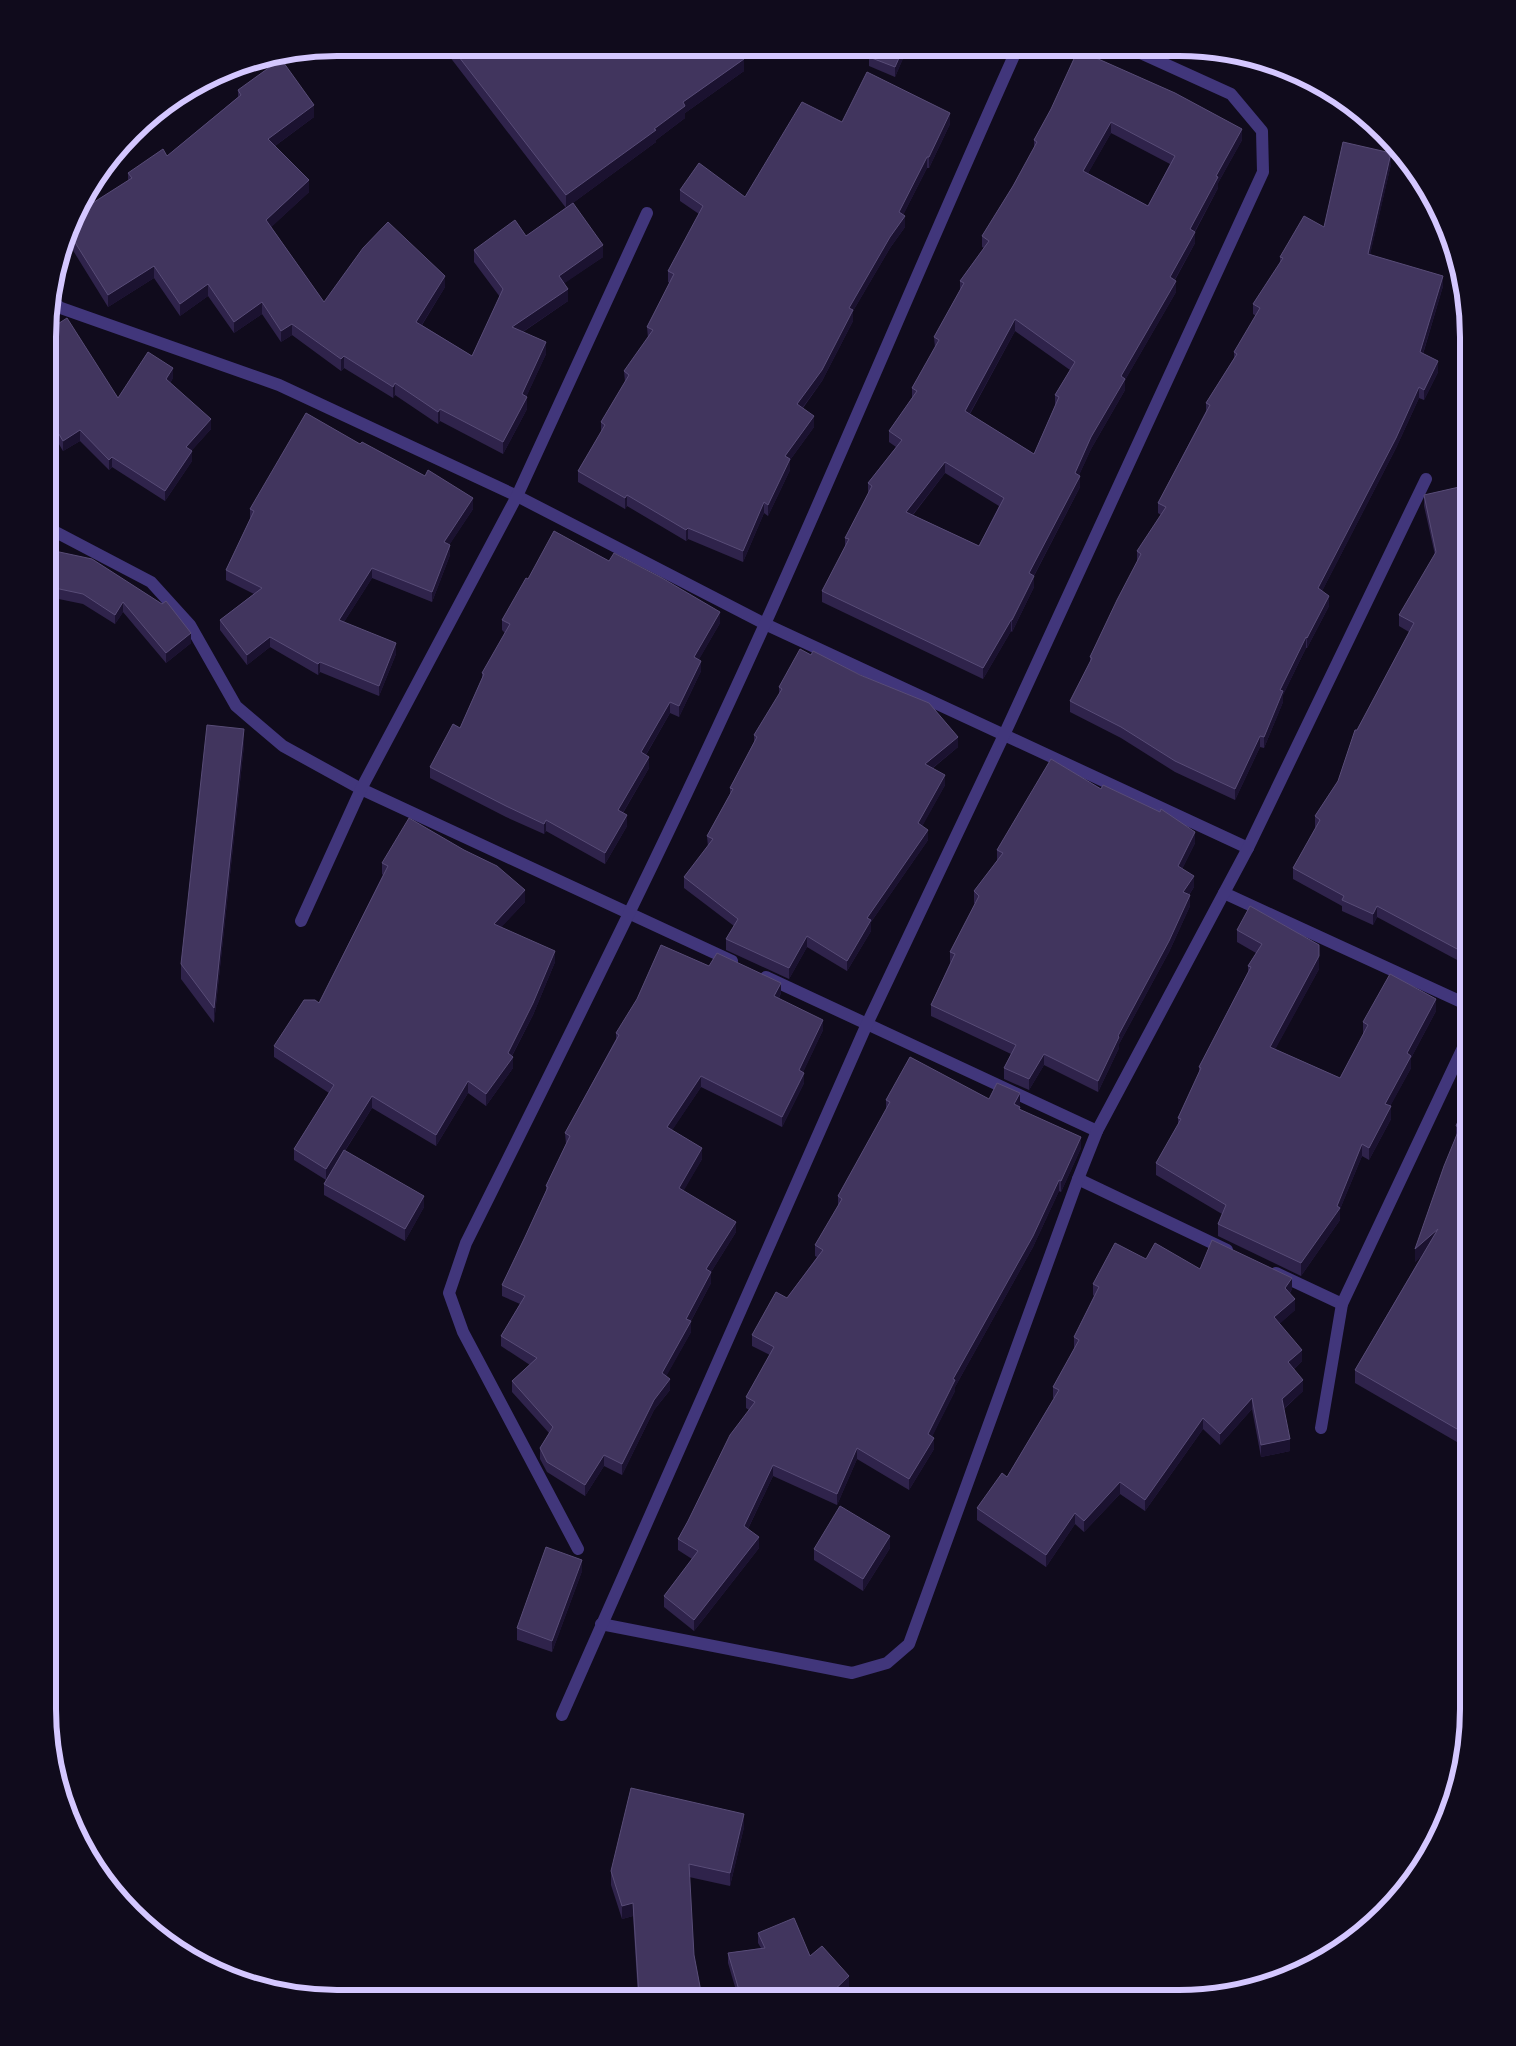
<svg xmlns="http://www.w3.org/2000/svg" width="1516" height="2046" font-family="'Exo 2',sans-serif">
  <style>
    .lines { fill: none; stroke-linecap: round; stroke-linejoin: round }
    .street { stroke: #41367b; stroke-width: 12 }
    .wall { fill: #2f234b; fill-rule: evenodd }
    .shaded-wall { fill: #1b1230 }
    .building { fill: #41355e; stroke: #584c77; fill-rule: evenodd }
    .rim { fill: none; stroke: #d4c7ff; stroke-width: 6 }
  </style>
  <rect width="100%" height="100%" fill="#100b1c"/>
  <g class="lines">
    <g class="street">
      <path d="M50,300l11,8 218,77 238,111 248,128 483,224"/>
      <path d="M50,529l101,53 39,43 46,81 47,40 78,43 371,172"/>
      <path d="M1224,893l244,112"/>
      <path d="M301,921l60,-132 156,-293 130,-283"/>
      <path d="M766,977l331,154"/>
      <path d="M1078,1179l149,71"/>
      <path d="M1276,1273l66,31"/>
      <path d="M1321,1428l21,-124 126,-267"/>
      <path d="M578,1549l-115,-217 -14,-39 17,-50c102,-205 205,-410 299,-619 86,-191 166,-384 252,-575"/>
      <path d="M601,1624l251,49 35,-10 22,-19 169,-465 19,-48 151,-283 178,-369"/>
      <path d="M562,1715l305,-691 137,-289 259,-563 -1,-41 -31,-37 -97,-44"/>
    </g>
  </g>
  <g class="wall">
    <path d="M443,48l294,1 7,22 -59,42v5l-29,22v2l-86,63 33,52 -39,26 4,18 -45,31 23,22 -20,43 1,12 -24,45 -63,-33 -2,3 -43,-29 -2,3 -49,-30 -3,3 -49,-36 -11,7 -19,-28 -28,19 -26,-37 -28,20 -26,-38 -46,29 -39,-63 11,-33 48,-30v-8l39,-17 71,-59v-7l76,27 -39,29 34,46 -38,35 53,75 121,-15 -23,38 50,31 28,-59 -26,-35v-12l52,-14 40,-28z"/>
    <path d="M907,49l-12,28 -26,-11v-9z"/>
    <path d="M1051,109l191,31 -24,43v5l-23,44v11l-20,37 1,12 -51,88v10l-34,59 -12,26 1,12 -46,89v11l-22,45 -1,-1 -28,48 -161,-77v-11l23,-44v-9l23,-44v-11l28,-36 -7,-5v-11l23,-33v-10l23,-40 -1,-11 26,-47v-9l24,-33 -2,-1v-11l31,-50 21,-38v-8zM1111,133l59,31 -22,42 -60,-33zM1015,331l55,39 -15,25v11l-21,48 -64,-40zM945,473l54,33 -20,40 -66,-31z"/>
    <path d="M842,122l108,2 -21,44h-2l-24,47 2,12 -15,21 -37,63v10l-31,60 -19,27 11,19 -24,33v10l-22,46 -4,-3 -21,49 -55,-23 -2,2 -59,-35 -2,3 -47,-27v-11l23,-38v-11l24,-40 -1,-11 24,-33 -1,-11 23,-44 -2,-1v-11l31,-57 -19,-13v-11l65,7z"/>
    <path d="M1391,164l-21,90 73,32 -20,68 15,18 -14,28 -5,-2 -23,50 -74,143 7,15 -22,42h-1l-23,47v7l-19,46 -4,-1 -25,53 -60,-28 -54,-34 -51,-26v-11l20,-38v-6l47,-95v-11l24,-36 -3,-2v-10l48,-92v-8l28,-45v-6l22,-36 -3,-2v-10l27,-41v-6l44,-30z"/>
    <path d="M50,329l68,69 55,-20 -3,5 41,46 -20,22 1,10 -27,40 -53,-34 -3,3 -29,-29 -17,10 -13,-22z"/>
    <path d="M1468,485l-9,476 -82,-44 -4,8 -31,-14v-5l-49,-27v-11l23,-40 -1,-1v-11l23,-35 19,-51 52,-98 -10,-6v-11l36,-60 -11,-49v-11z"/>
    <path d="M250,509h223l-24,36 1,10 -18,47 -60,-24 -28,44 52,32 -17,42 -59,-24 -2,3 -48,-28 -23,18 -27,-35v-10l34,-26 -28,-14v-10l24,-51z"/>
    <path d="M50,550l141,93 -25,20 -43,-51 -8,12 -32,-20 -34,-7z"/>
    <path d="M528,579l192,44 -21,36 2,12 -22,46 -9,-4 -24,42 3,13 -26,45 4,13 -22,38 -59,-33 -2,3 -38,-17 -76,-39v-11l30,-39 22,-50v-5l23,-40 -3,-3v-10z"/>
    <path d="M779,687l179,60 -25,21 12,17 -23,41 6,14 -57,82v9l-24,40 -40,-24 -18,32 -63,-29v-11l8,-13 -50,-38v-11l24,-30 -1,-11 23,-42v-6l24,-46v-7l25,-40z"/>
    <path d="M244,745l-30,278 -33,-44v-15z"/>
    <path d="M1101,789l94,54 -13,26 12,18 -5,8 1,11 -21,46 -50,92v4l-21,44 -54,-27 -15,25 -25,-11v-11l7,-14 -80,-38v-11l19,-42v-11l25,-48 -1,-1v-12l23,-30v-11z"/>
    <path d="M382,863l143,39 -24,25 54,35 -22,53 -21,41 1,12 -27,38 -18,-13 -32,53 -64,-38 -27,43 79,56 -19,34 -81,-46v-11l2,-4 -32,-20v-11l35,-56 -55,-36v-11l45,-43 64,-128 -1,-1z"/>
    <path d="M1237,930l82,39 -44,80 65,29 23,-43v-13l73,-11 -25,47v10l-21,38 1,13 -22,41 -7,-4 -22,53v11l-39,56 -83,-40v-12l4,-10 -66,-39v-12l22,-38v-7l21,-45v-6l49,-95v-6l8,-13 -19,-11z"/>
    <path d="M709,966l72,27 -2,5 44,32 -20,42 1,11 -22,44 -81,-40 -29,43 30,29 -19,32 53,41 -25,40v11l-20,38v11l-25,44 4,14 -16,20 -32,65 -18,-9 -19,30 -38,-24 -7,-13v-11l9,-15 -37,-41v-11l18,-16 -29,-19v-10l19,-32 -18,-8v-11l23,-48 21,-46v-5l20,-42 -1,-11 51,-94v-6z"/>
    <path d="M1468,1097v327l-11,18 -102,-59v-13l67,-115 -7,7 41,-126v-10z"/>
    <path d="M989,1099l31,5 -1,2 1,3 61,39 -20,44 -2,-1 -26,56 -78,140v4l-23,45 2,13 -25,41 -52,-31 -20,46 -64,-29 -25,53 11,19 -65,83 -30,-24v-11l28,-37 -14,-9v-11l10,-18 61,-111 -3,-2v-11l24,-42 -18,-9v-11l35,-37 30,-41 -2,-1v-11l23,-38v-11l48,-86v-10z"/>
    <path d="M1146,1259l54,10 92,20 -2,4 5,17 -16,14 23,37 -8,8 9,22 -19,18 6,42 -29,6 -9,-48 -32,36 -17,-16 -58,82 -25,-17 -36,38 -9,-8 -29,43 -69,-47v-12l30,-31 47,-79h-1v-11l21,-38v-12l20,-41 -1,-1v-11z"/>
    <path d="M890,1548l-27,43 -49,-31v-11z"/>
    <path d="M582,1571l-30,81 -35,-12v-12z"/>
    <path d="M744,1827l-14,59 -41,-9 5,78 8,42h-64l-5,-81 -11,3 -11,-34v-14z"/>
    <path d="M758,1933l52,23 39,30 -12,12 -99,-1 -10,-34v-10l33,-5 -3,-5z"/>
  </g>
  <g class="shaded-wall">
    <path d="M903,49h4l-12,28v-10z"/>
    <path d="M744,59v12l-59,42v5l-29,22v2l-90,66v-13l88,-66 29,-27z"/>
    <path d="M314,105v12l-46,34v-12z"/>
    <path d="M950,113v11l-21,44v-11z"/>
    <path d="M1111,122v11l-28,49v-11z"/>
    <path d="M1242,129v11l-24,43v5l-28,52v-11l26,-53z"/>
    <path d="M1391,153v11l-23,100v-10z"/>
    <path d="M927,157v11l-28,55v-11z"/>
    <path d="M309,180v12l-43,40v-12z"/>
    <path d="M905,216v11l-15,21 -37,63v10l-31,60 -25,34v-11l52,-96 41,-71z"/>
    <path d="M1195,232v11l-25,45v-11z"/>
    <path d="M603,245v12l-44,30v-11z"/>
    <path d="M154,266v12l-46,29v-12z"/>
    <path d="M445,276v11l-29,47v-12z"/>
    <path d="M1443,276v10l-23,77v-11z"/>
    <path d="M1176,281v11l-51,88v10l-34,59 -16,35v-11l16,-36 30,-61z"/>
    <path d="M208,284v12l-28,20v-12z"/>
    <path d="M568,289v12l-56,38v-12z"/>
    <path d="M262,302v12l-28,19v-11z"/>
    <path d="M1015,319v12l-50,91v-11z"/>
    <path d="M292,324v11l-11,7v-11z"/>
    <path d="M546,342v12l-24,52v-12z"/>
    <path d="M344,356v12l-3,3v-12z"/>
    <path d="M1438,361v11l-14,28v-10z"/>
    <path d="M173,368v10l-7,11v-10z"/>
    <path d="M395,383v12l-2,3v-11z"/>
    <path d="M1419,387v11l-23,50 -78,151v-11z"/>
    <path d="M527,397v12l-24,45v-12z"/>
    <path d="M440,409v12l-2,3v-12z"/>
    <path d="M814,416v11l-24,33v10l-22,46v-11l17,-49z"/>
    <path d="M211,419v10l-25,28v-10z"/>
    <path d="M80,430v11l-17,10v-10z"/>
    <path d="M192,451v10l-27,40v-10z"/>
    <path d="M112,457v10l-3,3v-10z"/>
    <path d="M945,462v11l-39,50v-11z"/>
    <path d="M1080,476v11l-51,98v-12z"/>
    <path d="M627,495v11l-2,3v-11z"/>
    <path d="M473,498v11l-29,44v-11z"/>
    <path d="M764,502v11l-21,49v-11z"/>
    <path d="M688,528v11l-2,2v-11z"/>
    <path d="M450,545v10l-18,47v-10z"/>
    <path d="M1468,567v11l-10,-9z"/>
    <path d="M372,568v10l-33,52v-10z"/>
    <path d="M1034,576v11l-22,45v-12z"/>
    <path d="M1329,596v10l-22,42v-10z"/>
    <path d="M123,602v10l-8,12v-9z"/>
    <path d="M720,612v11l-26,45v-11z"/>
    <path d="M1011,620v11l-28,48v-11z"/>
    <path d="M191,633v10l-25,20v-10z"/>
    <path d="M270,637v10l-23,18v-10z"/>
    <path d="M1306,637v11l-23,47v7l-19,46v-11l16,-47z"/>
    <path d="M396,643v11l-17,42v-10z"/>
    <path d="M701,661v10l-22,46v-11z"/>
    <path d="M320,662v10l-2,3v-11z"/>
    <path d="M670,702v11l-29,50v-11z"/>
    <path d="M244,729v16l-30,278v-15z"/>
    <path d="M1260,736v11l-25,53v-11z"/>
    <path d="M958,737v10l-33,27v-10z"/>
    <path d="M649,757v11l-31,53v-11z"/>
    <path d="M945,775v10l-27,49v-11z"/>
    <path d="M627,815v11l-22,38v-11z"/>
    <path d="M546,820v11l-2,3v-10z"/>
    <path d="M928,830v10l-57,82v9l-24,40v-10l20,-43z"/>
    <path d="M1195,832v11l-17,34v-11z"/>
    <path d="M1194,876v11l-11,16v-11z"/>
    <path d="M525,890v12l-31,33v-11z"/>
    <path d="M1190,895v11l-21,46 -50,92v4l-21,44v-11l20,-45z"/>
    <path d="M1377,906v11l-4,8v-11z"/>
    <path d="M1468,933v11l-9,17v-11z"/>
    <path d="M807,936v11l-18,32v-11z"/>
    <path d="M555,951v11l-22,53 -25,48 5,-6v11l-27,38v-12l22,-41z"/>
    <path d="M1319,956v13l-49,90v-12z"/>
    <path d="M781,983v10l-7,14v-11z"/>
    <path d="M1436,999v12l-25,47v10l-26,48v-12l22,-51z"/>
    <path d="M823,1020v10l-24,51v-11z"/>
    <path d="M1044,1054v11l-15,25v-11z"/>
    <path d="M804,1073v10l-22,44v-10z"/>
    <path d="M701,1076v11l-34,51v-11z"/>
    <path d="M468,1081v12l-32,53v-11z"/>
    <path d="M1020,1093v11l-6,11v-11z"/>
    <path d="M372,1096v12l-46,72v-11z"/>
    <path d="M1391,1106v13l-22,41v-12z"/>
    <path d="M1081,1137v11l-20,44v-11z"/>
    <path d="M1362,1144v12l-22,53v11l-39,56v-13l36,-57z"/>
    <path d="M702,1148v11l-23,40v-11z"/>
    <path d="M1059,1180v11l-26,56 -78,140v4l-27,54v-11l25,-55z"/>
    <path d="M424,1196v11l-19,34v-12z"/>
    <path d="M736,1222v10l-30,48v-11z"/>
    <path d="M1438,1229v13l-23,20v-13z"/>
    <path d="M711,1272v11l-25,47v-11z"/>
    <path d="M1292,1278v11l-7,10v-11z"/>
    <path d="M1295,1299v11l-21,19v-12z"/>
    <path d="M691,1321v11l-29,52v-11z"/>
    <path d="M1302,1350v11l-14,13v-12z"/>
    <path d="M670,1379v11l-16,20 -32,65v-11l32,-64z"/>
    <path d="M1303,1380v11l-21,19v-11z"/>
    <path d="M1252,1398v11l-32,36v-11z"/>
    <path d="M1468,1411v13l-11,18v-13z"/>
    <path d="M1203,1418v11l-58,82v-11z"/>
    <path d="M934,1438v11l-25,41v-11z"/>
    <path d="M1290,1439v12l-29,6v-12z"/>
    <path d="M857,1448v11l-20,46v-11z"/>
    <path d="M604,1455v11l-19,30v-11z"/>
    <path d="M773,1465v11l-29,61v-11z"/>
    <path d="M1120,1482v12l-36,38v-11z"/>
    <path d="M1075,1513v11l-29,43v-12z"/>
    <path d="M890,1536v12l-27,43v-12z"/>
    <path d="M759,1537v11l-65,83v-11z"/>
    <path d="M582,1560v11l-30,81v-11z"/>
    <path d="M744,1814v13l-14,59v-13z"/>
    <path d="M633,1903v13l-11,3v-13z"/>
    <path d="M849,1976v10l-12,12h-11z"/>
  </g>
  <g class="building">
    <path d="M452,48l285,1 7,10 -61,43 2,4 -31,23 2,1 -90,65z"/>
    <path d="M872,49h31l-8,18 -26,-10z"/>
    <path d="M1078,50l97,43 67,36 -26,47 2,1 -28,52 5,3 -25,45 6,4 -55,95 4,3 -34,58 -16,36 5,3 -51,97 5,3 -22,44h-1l-28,48 -161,-77 27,-52 -4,-1 27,-52 -4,-3 34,-43 -13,-9 28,-40 -5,-3 27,-48 -5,-3 30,-54 -4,-2 29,-40 -7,-5 31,-50 24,-44 -3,-2 17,-31zM1111,122l64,34 -27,50 -65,-35zM1015,319l60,43 -20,33 4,2 -25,57 -69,-43zM945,462l59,36 -25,48 -73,-34z"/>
    <path d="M281,59l33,46 -46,34 41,41 -43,40 58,82 39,-54 25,-26 57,54 -29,46 56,34 31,-67 -29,-39 41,-30 11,16 47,-33 30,42 -44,31 9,13 -56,38 34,15 -24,52 5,3 -24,45 -63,-33 -2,3 -43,-29 -2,4 -49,-31 -3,3 -49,-35 -11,7 -19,-29 -28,20 -26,-38 -28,20 -26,-38 -46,29 -37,-59 9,-25 52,-33 -4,-5 35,-24 4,7 74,-61 -3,-5z"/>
    <path d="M867,72l83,41 -21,44h-2l-28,55 6,4 -15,21 -41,71 4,2 -31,60 -25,34 17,12 -29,40 5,3 -22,46 -4,-3 -21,49 -55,-23 -2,2 -59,-35 -2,3 -47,-27 27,-46 -4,-3 28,-47 -5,-4 29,-41 -6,-3 27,-53 -6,-3 35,-65 -23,-16 19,-27 46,34 57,-95 40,20z"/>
    <path d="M1343,142l48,11 -23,101 75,22 -23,76 18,9 -14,29 -5,-3 -23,51 -78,150 11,8 -22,42 -1,-1 -26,53 3,1 -19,46 -4,-1 -25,53 -60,-28 -54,-34 -51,-26 22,-43 -2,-1 27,-57 24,-46 -4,-3 29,-44 -8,-4 52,-98 -4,-2 31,-49 -3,-2 26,-44 -7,-4 30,-46 -3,-1 24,-41 20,11z"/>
    <path d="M67,318l51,80 30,-46 25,16 -7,11 45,40 -25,28 6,4 -27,40 -53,-34 -3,3 -29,-30 -17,11 -13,-22v-90z"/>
    <path d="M306,413l54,31 2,-2 63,34 3,-6 45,28 -29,44 6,3 -18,47 -60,-24 -33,52 57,23 -17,43 -59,-24 -2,2 -48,-27 -23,18 -27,-35 42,-32 -36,-18 28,-59 -4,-2z"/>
    <path d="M1468,485v82l-10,2 10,6v358l-9,17 -82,-44 -4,8 -31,-14 2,-4 -51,-28 27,-48 -5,-4 23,-35 17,-51h2l57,-107 -15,-8 37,-63 -12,-57z"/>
    <path d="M554,531l55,30 5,-8 48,25 58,34 -26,45 7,4 -22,45 -9,-4 -29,50 8,5 -31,53 9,5 -22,38 -59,-33 -2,4 -38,-18 -76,-39 23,-43 7,4 24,-54 -2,-1 28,-49 -8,-4 24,-42 2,1z"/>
    <path d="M50,550l42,9 70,45 4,-3 25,32 -25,20 -43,-51 -8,13 -32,-21 -33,-7z"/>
    <path d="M800,649l11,6 2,-4 47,24 69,28 29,34 -33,27 20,11 -27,48 10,7 -61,88 4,2 -24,41 -40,-25 -18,32 -63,-29 12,-20 -54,-42 29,-38 -6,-3 26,-47 -3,-1 27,-51 -3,-2 28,-46 -3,-2z"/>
    <path d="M207,725l37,4 -30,279 -33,-44z"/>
    <path d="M1051,759l50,30 2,-4 57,27 1,-3 34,23 -17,34 16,10 -11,16 7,3 -21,46 -51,95 1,1 -21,44 -54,-27 -15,25 -25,-11 12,-23 -85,-40 24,-51 -5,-2 29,-56 -5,-5 29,-38 -6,-3z"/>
    <path d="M409,818l55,32 33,16 28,24 -31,34 61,27 -22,52 -25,50 5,4 -27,37 -18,-13 -32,54 -64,-39 -46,73 -32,-20 40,-64 -60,-39 30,-46h11l4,3 69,-137 -6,-3z"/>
    <path d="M1250,906l69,39v11l-49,91 70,31 28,-53 -5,-3 27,-48 46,25 -29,54 4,3 -26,48 6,2 -22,42 -7,-4 -25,62 3,2 -39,55 -83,-39 8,-19 -70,-42 25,-44 -3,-1 23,-50 -2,-1 52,-100 -3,-1 14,-22 -25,-14z"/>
    <path d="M661,945l48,21 8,-13 64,30 -7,13 49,24 -24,50 5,3 -22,44 -81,-41 -34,51 35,21 -23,40 57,34 -30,47 5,3 -25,47 5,2 -29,52 8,6 -16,21 -32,64 -18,-9 -19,30 -38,-23 -7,-14 13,-21 -41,-46 25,-23 -36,-22 24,-40 -23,-11 23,-48 23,-50 -2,-1 24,-50 -5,-3 54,-98 -3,-2 21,-34z"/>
    <path d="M910,1057l79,42 8,-16 23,10 -6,11 6,3 -1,2 62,28 -20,44 -2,-1 -26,56 -80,143 2,1 -27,54 6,4 -25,41 -52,-31 -20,46 -64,-29 -29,61 15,11 -65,83 -30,-24 34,-45 -20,-12 10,-18 42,-86 25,-33 -9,-5 28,-50 -22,-12 24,-43 11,6 36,-48 -8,-5 27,-46 -4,-3 52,-94 -4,-2z"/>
    <path d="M1468,1097v314l-11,18 -102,-59 83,-141 -23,20 29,-83 16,-39 -4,-1z"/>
    <path d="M344,1150l80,46 -19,33 -81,-45z"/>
    <path d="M1212,1240l80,38 -7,10 10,11 -21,18 28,33 -14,12 15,18 -21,19 8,40 -29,6 -9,-47 -32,36 -17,-16 -58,82 -25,-18 -36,39 -9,-8 -29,42 -69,-47 25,-35 5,4 52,-87 -6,-3 26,-47 -5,-3 25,-50 -6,-3 22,-41 31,16 9,-16 45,26z"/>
    <path d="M840,1506l50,30 -27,43 -49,-30z"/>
    <path d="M546,1547l36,13 -30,81 -35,-13z"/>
    <path d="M631,1788l113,26 -14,59 -41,-9 5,91 8,42h-63l-6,-94 -11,3 -11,-35z"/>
    <path d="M794,1918l16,38 12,-10 27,30 -23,22 -85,-1 -13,-44 37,-5 -7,-15z"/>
  </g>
  <path d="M0 0H1516V2046H0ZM337 56H1179A281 281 0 0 1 1460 337V1709A281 281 0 0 1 1179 1990H337A281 281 0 0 1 56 1709V337A281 281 0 0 1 337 56Z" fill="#100b1c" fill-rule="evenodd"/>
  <path class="rim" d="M337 56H1179A281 281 0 0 1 1460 337V1709A281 281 0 0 1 1179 1990H337A281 281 0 0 1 56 1709V337A281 281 0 0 1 337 56Z"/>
</svg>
